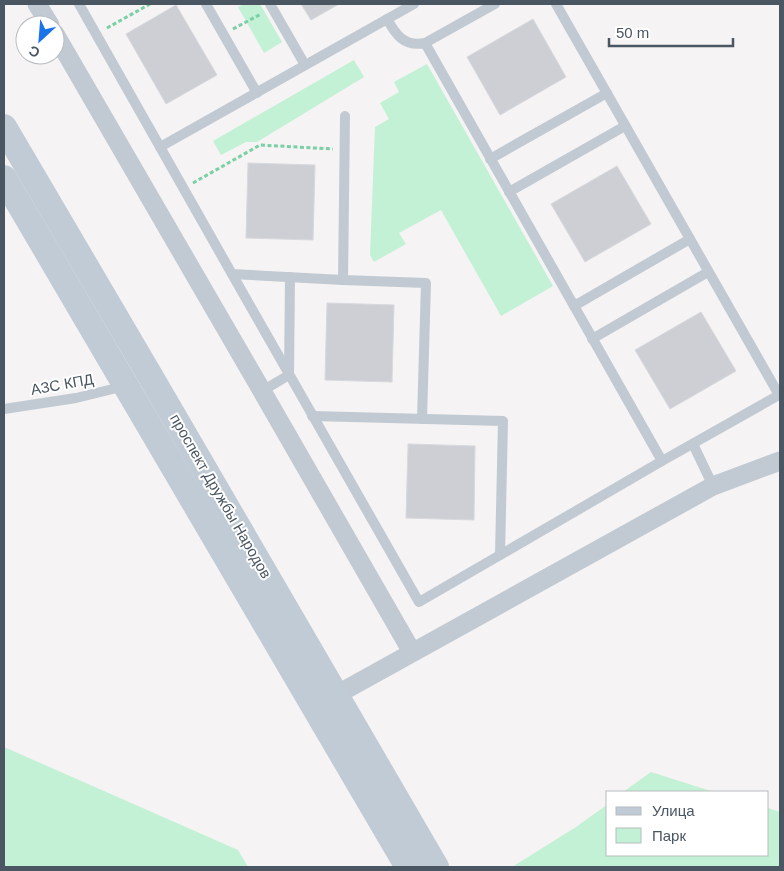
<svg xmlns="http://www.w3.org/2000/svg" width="784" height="871" font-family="Helvetica,sans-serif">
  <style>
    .green { fill: #c3f1d5 }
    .building { fill: #cdcfd5; stroke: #d7d9de }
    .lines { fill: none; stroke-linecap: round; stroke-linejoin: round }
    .path { stroke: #7ad0a6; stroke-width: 3; stroke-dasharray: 4 2.5; stroke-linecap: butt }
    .service { stroke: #c1cad2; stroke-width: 10 }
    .minor { stroke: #c1cad2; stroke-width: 19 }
    .secondary { stroke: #c1cbd6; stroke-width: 26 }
    .labels { text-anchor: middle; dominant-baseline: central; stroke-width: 4; stroke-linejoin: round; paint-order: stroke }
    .street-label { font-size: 15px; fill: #4a5661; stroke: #fff }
  </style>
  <rect width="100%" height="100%" fill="#f5f3f3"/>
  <g class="green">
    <path d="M244,4h16l22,38 -18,11 -26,-46z"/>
    <path d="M354,60l10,17 -107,65h-11l-25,13 -8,-14z"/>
    <path d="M427,64l126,222 -52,30 -60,-106 -42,23 7,11 -32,18 -4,-7 5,-128 14,-8 -9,-16 19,-11 -5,-10z"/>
    <path d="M4,747l234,103 10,17h-244z"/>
    <path d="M651,772l63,20h-91z"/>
    <path d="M608,804v51h160v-47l12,4v55h-268l64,-40z"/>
  </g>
  <g class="building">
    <path d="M301,4h38l-28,16z"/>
    <path d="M176,5l41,70 -51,29 -40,-70z"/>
    <path d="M533,19l33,58 -66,38 -33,-58z"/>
    <path d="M248,163l67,2 -2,75 -67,-2z"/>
    <path d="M617,166l34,58 -66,38 -34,-58z"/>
    <path d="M327,303l67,2 -2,77 -67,-2z"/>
    <path d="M701,312l35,59 -66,38 -35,-59z"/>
    <path d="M408,444l67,2 -1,74 -68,-2z"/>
  </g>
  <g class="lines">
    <g class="path">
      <path d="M107,28l43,-24"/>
      <path d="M233,29l28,-15"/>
      <path d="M193,183l67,-38 73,4"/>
    </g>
    <g class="service">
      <path d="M79,4l153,270 111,6 2,-164"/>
      <path d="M206,4l51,89"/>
      <path d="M270,4l35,61"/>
      <path d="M387,19c9,16 17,28 38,24l70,-39"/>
      <path d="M425,43l237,418 117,-66 -223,-391"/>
      <path d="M160,147l254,-143"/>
      <path d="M490,159l117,-66"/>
      <path d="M509,192l116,-66"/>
      <path d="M232,274l187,328 243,-141"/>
      <path d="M343,280l83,3 -4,136"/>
      <path d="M574,306l116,-67"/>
      <path d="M592,339l116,-67"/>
      <path d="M262,391l27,-16 1,-98"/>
      <path d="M4,409l72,-11 49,-12"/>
      <path d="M312,416l191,5 -3,134"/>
      <path d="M693,444l20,42"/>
    </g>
    <g class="minor">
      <path d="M37,4l13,21"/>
      <path d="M55,34l207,357 150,261"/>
      <path d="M336,695l377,-209 67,-25"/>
    </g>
    <g class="secondary">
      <path d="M4,127l148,252 284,488"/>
      <path d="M4,178l404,689"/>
    </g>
  </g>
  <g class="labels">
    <g class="street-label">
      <text transform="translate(62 384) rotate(-10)">АЗС КПД</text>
      <text transform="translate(221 496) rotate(60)">проспект Дружбы Народов</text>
    </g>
  </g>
  <rect width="784" height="871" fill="none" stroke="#4a5661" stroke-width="10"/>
  <rect x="606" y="791" width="162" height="65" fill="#ffffff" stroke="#b7bbc0"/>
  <rect x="616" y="807" width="25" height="8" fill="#c1cbd6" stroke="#b7bbc0"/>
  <text x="652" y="816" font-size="15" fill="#4a5661">Улица</text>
  <rect x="616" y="828" width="25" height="15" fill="#c3f1d5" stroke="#b7bbc0"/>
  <text x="652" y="841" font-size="15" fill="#4a5661">Парк</text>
  <g transform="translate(40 40) rotate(206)"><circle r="24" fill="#ffffff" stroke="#b7bbc0"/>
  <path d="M0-4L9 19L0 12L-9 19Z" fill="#1a73e8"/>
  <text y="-8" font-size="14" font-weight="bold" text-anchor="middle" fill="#4a5661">С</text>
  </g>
  <path d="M609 38v8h124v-8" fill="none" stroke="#4a5661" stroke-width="2.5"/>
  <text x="616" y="38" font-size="15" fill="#4a5661" stroke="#ffffff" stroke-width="4" paint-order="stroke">50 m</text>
</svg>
